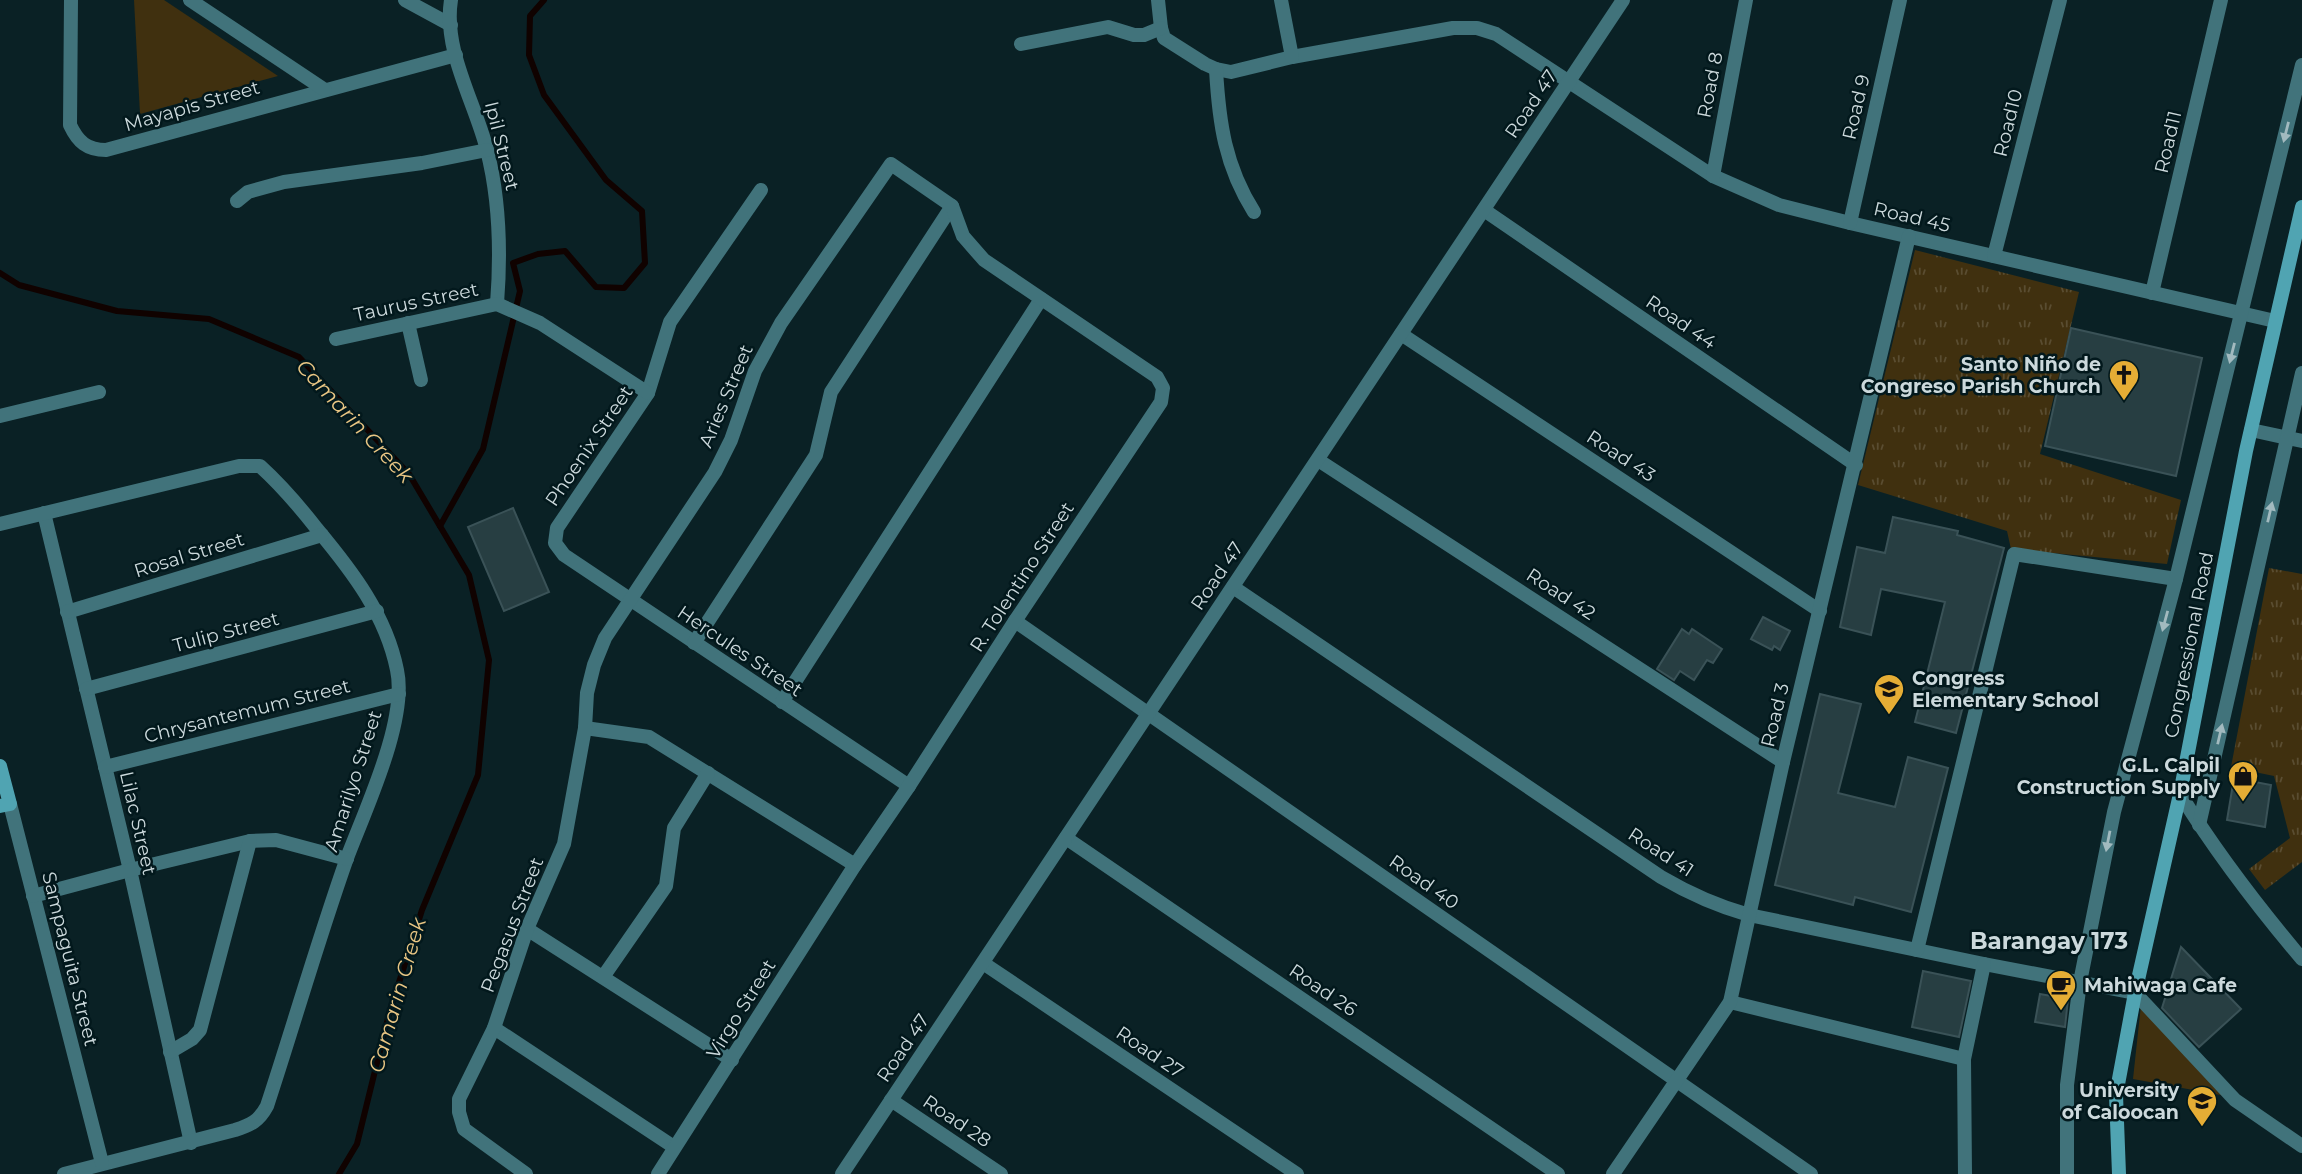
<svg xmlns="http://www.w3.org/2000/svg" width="2302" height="1174" font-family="Montserrat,sans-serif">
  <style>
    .grass { fill: url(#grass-tufts) }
    .park { fill: #40300f }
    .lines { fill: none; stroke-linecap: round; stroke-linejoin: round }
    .stream { stroke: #100200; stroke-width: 6 }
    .building { fill: #273e42; stroke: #3a5257; stroke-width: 2 }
    .street { stroke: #41737b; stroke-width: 14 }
    .secondary { stroke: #50a4b2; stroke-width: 14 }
    .oneway { fill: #a2babf }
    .labels { text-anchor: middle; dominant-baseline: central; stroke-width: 5; stroke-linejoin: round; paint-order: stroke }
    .street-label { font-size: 19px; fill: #ccd9dc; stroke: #02181c }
    .poi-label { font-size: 19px; font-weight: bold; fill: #ccd9dc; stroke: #02181c; text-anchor: end }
    .water-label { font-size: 21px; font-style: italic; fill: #e9c684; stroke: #02181c }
    .quarter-label { font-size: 23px; font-weight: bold; fill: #ccd9dc; stroke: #02181c }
  </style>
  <defs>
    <pattern id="grass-tufts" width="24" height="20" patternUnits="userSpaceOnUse" patternTransform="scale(1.75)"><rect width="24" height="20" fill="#40300f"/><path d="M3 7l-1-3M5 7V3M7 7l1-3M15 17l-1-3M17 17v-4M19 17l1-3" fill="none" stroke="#5a4d31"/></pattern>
  </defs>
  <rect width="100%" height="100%" fill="#0a2125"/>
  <g class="grass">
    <path d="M1915,250l164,42 -39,162 141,46 -14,64 -156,-15 -4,-18 -149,-46z"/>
    <path d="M2269,568l33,6v288l-37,28 -16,-21 41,-31 -16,-62 -43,-9z"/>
  </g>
  <g class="park">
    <path d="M134,0h30l114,76 -138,38z"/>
    <path d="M2141,1005l85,91 -93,-17z"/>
  </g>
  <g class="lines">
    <g class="stream">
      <path d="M0,273l19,12 98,26 92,8 90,38 110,117 60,101 20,85 -11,115 -56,135 -33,104 -32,130 -18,30"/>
      <path d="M440,526l43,-77 37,-158 -7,-28 25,-9 27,-3 31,36 28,1 21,-25 -3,-52 -36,-31 -62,-85 -15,-40 1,-39 14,-16"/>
    </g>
  </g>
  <g class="building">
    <path d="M2071,328l131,30 -26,118 -131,-30z"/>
    <path d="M513,508l36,84 -45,19 -36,-84z"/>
    <path d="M1893,517l65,14 -1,4 47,13 -48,185 -41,-11 30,-120 -64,-13 -10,46 -31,-8 17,-80 28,6z"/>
    <path d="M1763,617l27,14 -10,19 -6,-4 -2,4 -21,-11z"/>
    <path d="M1682,629l7,5 3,-5 30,20 -9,14 -6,-3 -13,20 -14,-9 -6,9 -17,-11z"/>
    <path d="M1820,694l41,10 -23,89 57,14 13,-50 40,11 -37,144 -56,-15 -2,8 -78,-20z"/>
    <path d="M2234,778l37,7 -6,42 -38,-7z"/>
    <path d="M2181,947l60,62 -42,38 -37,-39z"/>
    <path d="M1923,971l48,10 -12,56 -47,-10z"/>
    <path d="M2040,994l28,5 -3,28 -30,-5z"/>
  </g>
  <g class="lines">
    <g class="street">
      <path d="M71,0l-1,125c8,17 17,25 36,25l350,-95"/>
      <path d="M190,0l135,90"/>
      <path d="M405,0l46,25"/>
      <path d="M451,0c-8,51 24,102 36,150 13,51 14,103 10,154"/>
      <path d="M1158,0l3,28 3,10 41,26 11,5 15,3 61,-15 161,-29h24l19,6 217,142 66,29 71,18 425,98"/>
      <path d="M1281,0l11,57"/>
      <path d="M1021,44l87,-17 26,8h10l17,-7"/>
      <path d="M1216,69c3,54 9,97 38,143"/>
      <path d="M1713,176l33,-176"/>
      <path d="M761,190l-91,132 -22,71 -91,135 -2,15 9,12 345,231"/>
      <path d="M237,201l11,-9 36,-10 138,-19 65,-13"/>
      <path d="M1484,210l372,255"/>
      <path d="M1850,223l50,-223"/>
      <path d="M1994,256l66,-256"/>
      <path d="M2152,293l69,-293"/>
      <path d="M408,323l13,57"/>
      <path d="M1401,334l419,277"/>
      <path d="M336,339l161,-35 43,19 108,70"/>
      <path d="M0,416l99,-24"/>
      <path d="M2251,430l51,11"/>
      <path d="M1318,460l465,302"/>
      <path d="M44,513l86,357 61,273"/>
      <path d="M0,524l239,-58h21c21,19 39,40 57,63 35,42 69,86 80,141 11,50 -32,140 -50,188 -29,82 -53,166 -80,248 -8,15 -16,19 -32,24l-171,44"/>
      <path d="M1233,587l428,290c29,17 56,29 88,38l235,49 151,29 100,107 67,46"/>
      <path d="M67,612l255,-77"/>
      <path d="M1015,621l796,553"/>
      <path d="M694,643l122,-188 15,-63 121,-186"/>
      <path d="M86,689l291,-78"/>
      <path d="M782,702l259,-403"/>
      <path d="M585,728l64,9 206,128"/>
      <path d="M105,767l294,-73"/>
      <path d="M2180,794c36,58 78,113 122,165"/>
      <path d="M10,804l92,359"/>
      <path d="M2199,825l103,-452"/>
      <path d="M1066,838l492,336"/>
      <path d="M33,896l97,-26 120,-29 26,-1 71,19"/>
      <path d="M527,929l205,131"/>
      <path d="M1917,950l97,-396 162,25"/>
      <path d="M983,963l314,211"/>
      <path d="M603,977l63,-91 8,-58 34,-55"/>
      <path d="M1730,1002l234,57"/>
      <path d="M494,1028l180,119"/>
      <path d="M170,1052l22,-13 8,-9 50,-189"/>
      <path d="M891,1100l110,74"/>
      <path d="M526,1174l-62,-45 -5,-17v-13l35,-71 33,-99 37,-85 21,-116 2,-35 7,-28 11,-27 110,-166 16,-32 24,-69 26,-48 110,-159 61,42 11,30 21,24 173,117 6,11 -2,14 -146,219 -106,165 -54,79 -197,309"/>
      <path d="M842,1174l781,-1174"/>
      <path d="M1613,1174l117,-172 53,-240 126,-526"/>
      <path d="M1965,1174l-1,-115 20,-95"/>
      <path d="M2067,1174v-89l13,-103 34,-170 62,-233 126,-514"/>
    </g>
    <g class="secondary">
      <path d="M0,766l10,38 -10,2"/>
      <path d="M2119,1174l-3,-79 19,-102 45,-199 66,-343 56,-244"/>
    </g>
  </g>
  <defs><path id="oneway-solid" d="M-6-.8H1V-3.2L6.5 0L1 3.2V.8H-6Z" transform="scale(1.75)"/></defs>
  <g class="oneway">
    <use href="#oneway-solid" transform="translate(2286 132) rotate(104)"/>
    <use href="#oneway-solid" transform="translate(2232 353) rotate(104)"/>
    <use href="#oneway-solid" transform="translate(2270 512) rotate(-77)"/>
    <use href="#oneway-solid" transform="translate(2165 621) rotate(105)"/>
    <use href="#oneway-solid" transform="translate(2220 734) rotate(-77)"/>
    <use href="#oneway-solid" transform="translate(2108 841) rotate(101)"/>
  </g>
  <defs>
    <g id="church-pin" transform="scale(1.575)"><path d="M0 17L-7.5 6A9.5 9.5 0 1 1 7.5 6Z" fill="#e5ad35" stroke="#02181c"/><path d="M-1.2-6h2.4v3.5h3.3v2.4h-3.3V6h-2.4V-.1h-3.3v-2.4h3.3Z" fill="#111"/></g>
    <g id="school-pin" transform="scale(1.575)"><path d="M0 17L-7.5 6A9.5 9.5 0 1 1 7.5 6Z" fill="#e5ad35" stroke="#02181c"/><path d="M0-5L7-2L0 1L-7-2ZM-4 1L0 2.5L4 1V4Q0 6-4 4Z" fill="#111"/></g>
    <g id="shop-pin" transform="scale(1.575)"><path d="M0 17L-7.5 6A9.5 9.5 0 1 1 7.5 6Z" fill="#e5ad35" stroke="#02181c"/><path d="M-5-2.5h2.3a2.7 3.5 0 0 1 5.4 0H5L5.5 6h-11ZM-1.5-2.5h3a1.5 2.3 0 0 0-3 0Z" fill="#111"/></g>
    <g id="cafe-pin" transform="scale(1.575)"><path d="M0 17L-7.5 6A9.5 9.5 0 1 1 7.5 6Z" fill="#e5ad35" stroke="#02181c"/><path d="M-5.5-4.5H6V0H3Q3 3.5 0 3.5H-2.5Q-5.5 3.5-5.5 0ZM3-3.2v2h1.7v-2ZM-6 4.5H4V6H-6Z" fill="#111"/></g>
    <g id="university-pin" transform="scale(1.575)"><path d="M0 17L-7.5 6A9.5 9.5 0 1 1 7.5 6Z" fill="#e5ad35" stroke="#02181c"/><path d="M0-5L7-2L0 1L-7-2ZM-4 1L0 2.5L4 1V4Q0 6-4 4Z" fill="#111"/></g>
  </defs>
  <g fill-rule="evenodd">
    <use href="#church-pin" x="2124" y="375"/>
    <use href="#school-pin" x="1889" y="689"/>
    <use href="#shop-pin" x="2243" y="776"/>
    <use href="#cafe-pin" x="2061" y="985"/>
    <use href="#university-pin" x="2202" y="1101"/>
  </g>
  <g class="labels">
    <g class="street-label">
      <text transform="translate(1710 85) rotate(-79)">Road 8</text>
      <text transform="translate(1531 104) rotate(-56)">Road 47</text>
      <text transform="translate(192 106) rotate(-16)">Mayapis Street</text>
      <text transform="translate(1856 107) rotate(-77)">Road 9</text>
      <text transform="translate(2008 123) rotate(-76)">Road10</text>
      <text transform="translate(2168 142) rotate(-77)">Road11</text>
      <text transform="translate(502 146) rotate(76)">Ipil Street</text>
      <text transform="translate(1912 217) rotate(13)">Road 45</text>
      <text transform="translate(416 302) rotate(-12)">Taurus Street</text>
      <text transform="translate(1681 322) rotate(34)">Road 44</text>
      <text transform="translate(726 396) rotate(-67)">Aries Street</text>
      <text transform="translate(589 446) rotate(-56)">Phoenix Street</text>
      <text transform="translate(1621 456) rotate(33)">Road 43</text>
      <text transform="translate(189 555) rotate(-17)">Rosal Street</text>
      <text transform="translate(1217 576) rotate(-56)">Road 47</text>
      <text transform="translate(1022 577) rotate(-57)">R. Tolentino Street</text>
      <text transform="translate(1561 594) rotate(33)">Road 42</text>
      <text transform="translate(226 632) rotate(-15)">Tulip Street</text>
      <text transform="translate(2189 645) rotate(-79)">Congressional Road</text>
      <text transform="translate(740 651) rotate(34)">Hercules Street</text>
      <text transform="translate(247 711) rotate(-14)">Chrysantemum Street</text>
      <text transform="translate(1775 715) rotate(-76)">Road 3</text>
      <text transform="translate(353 781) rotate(-72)">Amarilyo Street</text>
      <text transform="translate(138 823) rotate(77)">Lilac Street</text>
      <text transform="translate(1661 852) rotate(33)">Road 41</text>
      <text transform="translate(1424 882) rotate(35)">Road 40</text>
      <text transform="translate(512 925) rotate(-69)">Pegasus Street</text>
      <text transform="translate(70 959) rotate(76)">Sampaguita Street</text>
      <text transform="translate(1323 990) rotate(34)">Road 26</text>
      <text transform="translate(741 1009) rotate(-58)">Virgo Street</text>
      <text transform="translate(903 1048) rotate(-56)">Road 47</text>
      <text transform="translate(1150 1052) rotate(34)">Road 27</text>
      <text transform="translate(957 1121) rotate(34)">Road 28</text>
    </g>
    <g class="poi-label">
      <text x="2101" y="364">Santo Niño de<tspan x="2101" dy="22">Congreso Parish Church</tspan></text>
      <text x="1912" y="678" text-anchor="start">Congress<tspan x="1912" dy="22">Elementary School</tspan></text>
      <text x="2220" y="765">G.L. Calpil<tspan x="2220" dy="22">Construction Supply</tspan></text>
      <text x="2084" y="985" text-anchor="start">Mahiwaga Cafe</text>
      <text x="2179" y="1090">University<tspan x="2179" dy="22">of Caloocan</tspan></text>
    </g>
    <g class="water-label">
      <text transform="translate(355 421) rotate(47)">Camarin Creek</text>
      <text transform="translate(397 995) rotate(-74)">Camarin Creek</text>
    </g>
    <g class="quarter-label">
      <text x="2049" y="941">Barangay 173</text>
    </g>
  </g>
</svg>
